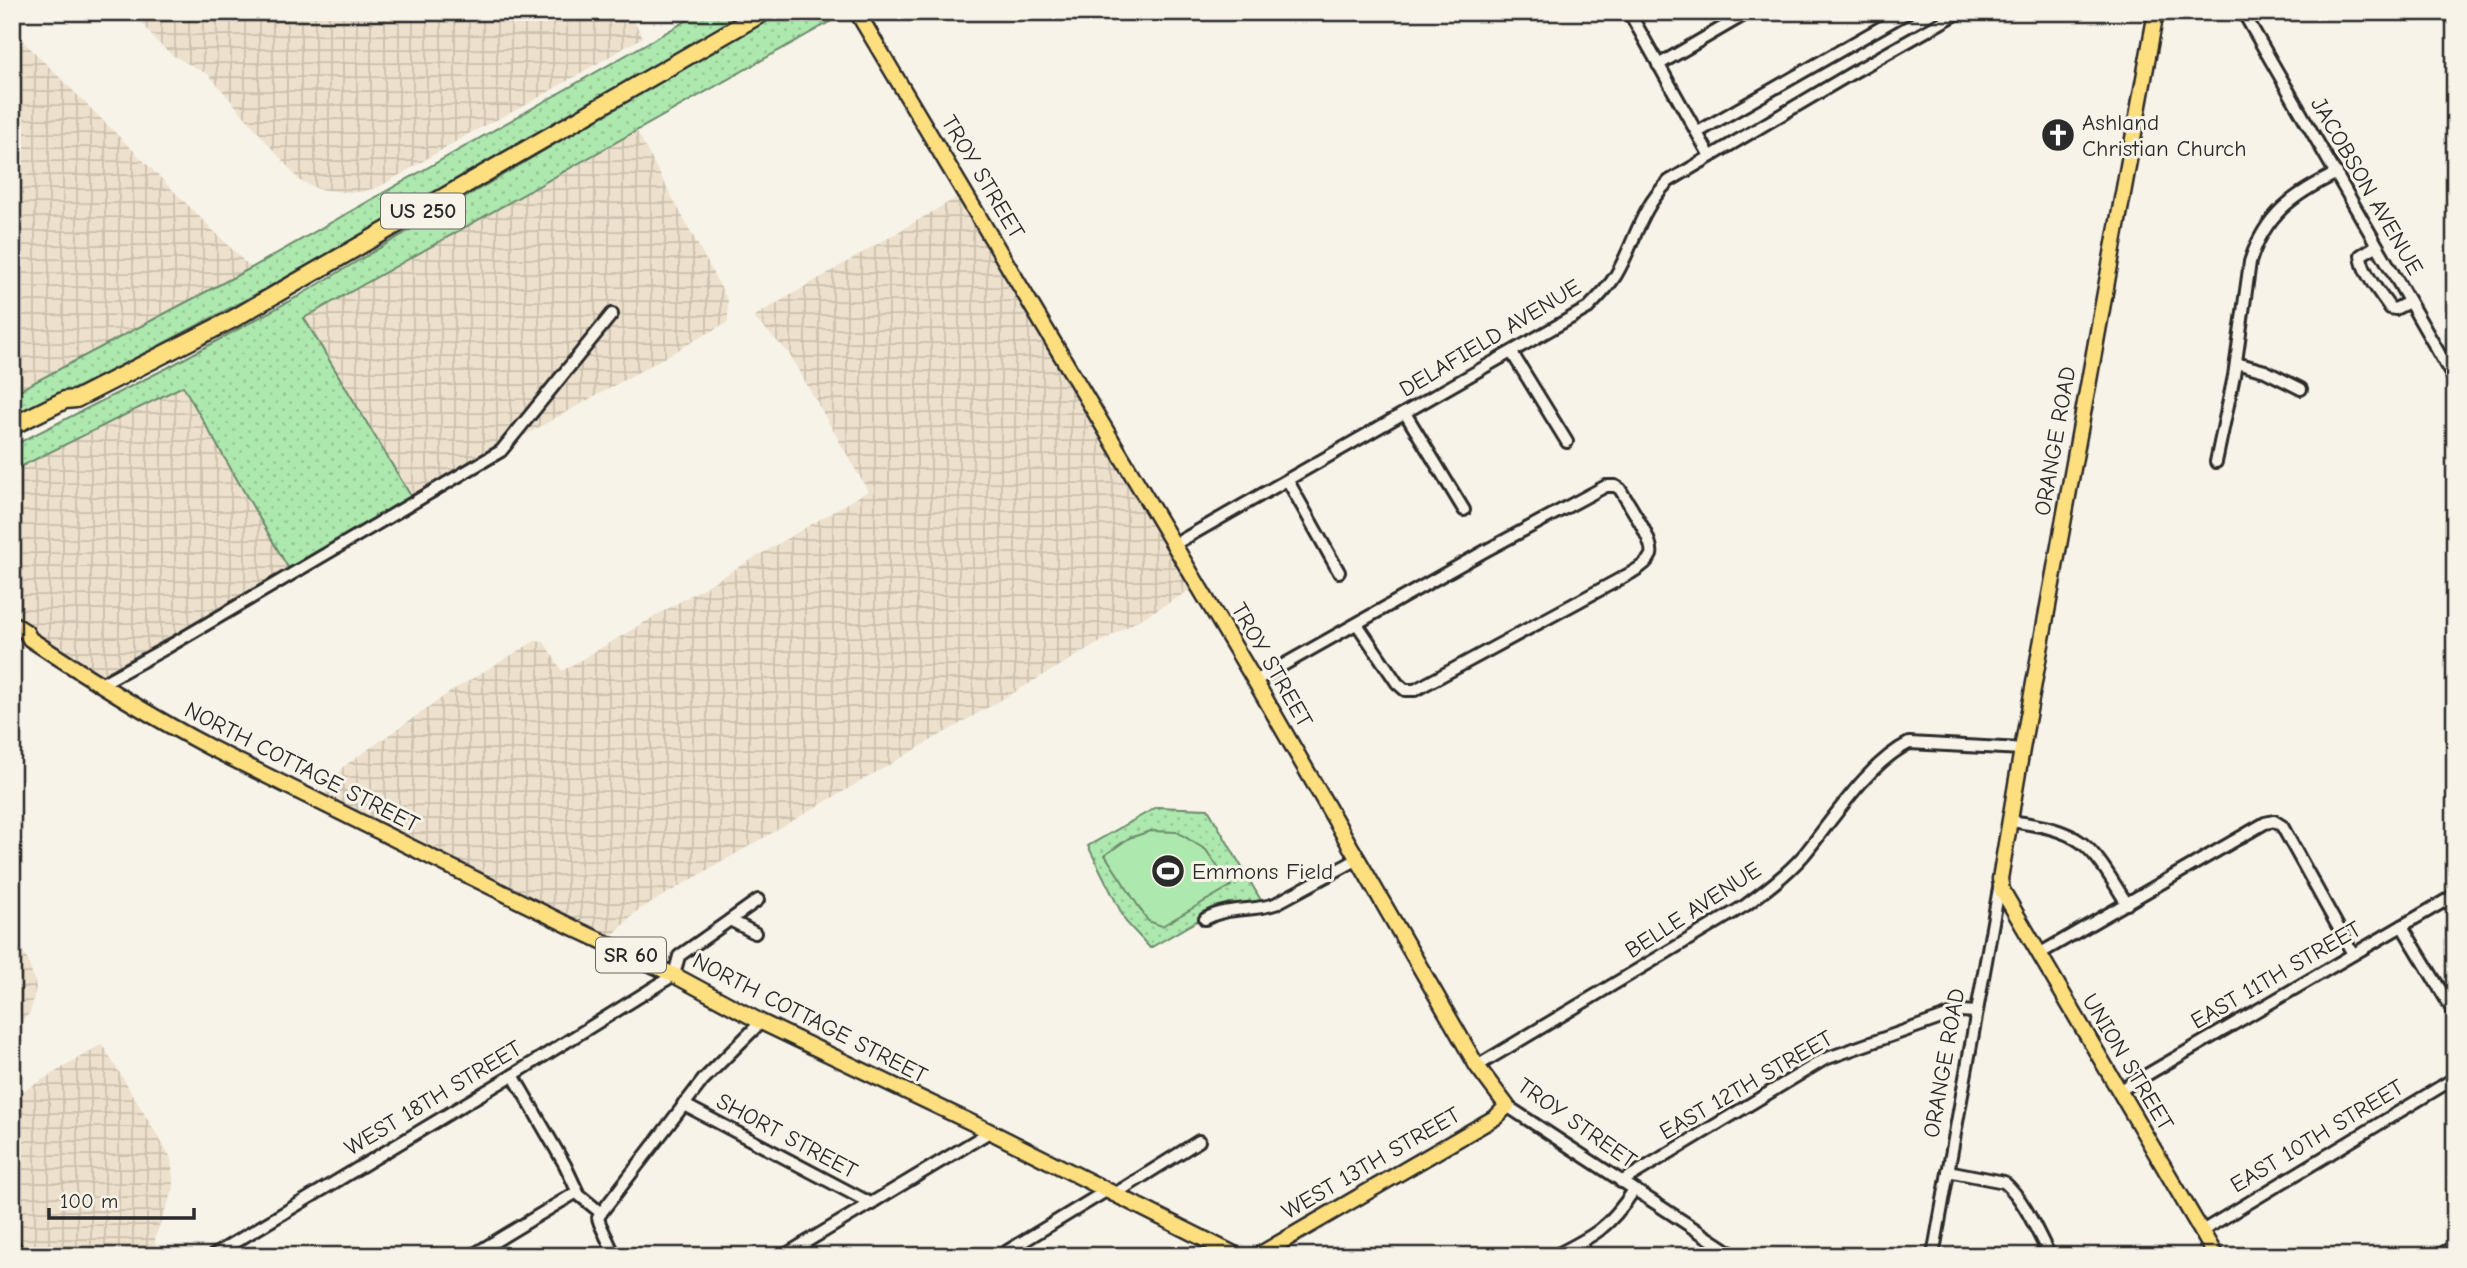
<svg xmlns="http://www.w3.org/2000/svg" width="2467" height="1268" font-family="'Comic Neue',sans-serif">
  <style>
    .industrial { fill: url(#industrial-grid) }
    .grass { fill: url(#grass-dots); stroke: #6c8a6c; stroke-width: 2 }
    .garden { fill: #ade8ae; stroke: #6c8a6c; stroke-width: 2 }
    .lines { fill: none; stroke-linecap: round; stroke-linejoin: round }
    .minor-casing { stroke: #2b2b2b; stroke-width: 16 }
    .major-casing { stroke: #2b2b2b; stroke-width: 19 }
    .highway-casing { stroke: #2b2b2b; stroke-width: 21 }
    .minor { stroke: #f7f3e8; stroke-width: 10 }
    .major { stroke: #fddf80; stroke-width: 14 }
    .highway { stroke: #fddf80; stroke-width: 16 }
    .labels { text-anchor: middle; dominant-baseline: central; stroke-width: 6; stroke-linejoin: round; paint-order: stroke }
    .shield { fill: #f7f3e8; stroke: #686764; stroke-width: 2 }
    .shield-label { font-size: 21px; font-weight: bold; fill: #2b2b2b }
    .poi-label { font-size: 23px; fill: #2b2b2b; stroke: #f7f3e8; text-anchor: start }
    .street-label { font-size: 23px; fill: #2b2b2b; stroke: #f7f3e8 }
  </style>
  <defs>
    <pattern id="industrial-grid" width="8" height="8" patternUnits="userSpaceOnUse" patternTransform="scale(1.75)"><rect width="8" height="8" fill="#ede0cc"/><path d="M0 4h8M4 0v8" fill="none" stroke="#cbc0af"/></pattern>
    <pattern id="grass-dots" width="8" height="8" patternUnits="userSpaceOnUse" patternTransform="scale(1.75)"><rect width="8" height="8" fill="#ade8ae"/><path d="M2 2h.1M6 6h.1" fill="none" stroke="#95c796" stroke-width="1.8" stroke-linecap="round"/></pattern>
  </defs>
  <rect width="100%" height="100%" fill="#f7f3e8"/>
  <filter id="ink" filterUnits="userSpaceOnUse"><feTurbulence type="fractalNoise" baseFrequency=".0143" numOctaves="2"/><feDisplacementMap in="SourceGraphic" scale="14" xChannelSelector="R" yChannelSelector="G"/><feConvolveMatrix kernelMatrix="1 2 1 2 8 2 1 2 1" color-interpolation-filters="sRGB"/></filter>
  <g filter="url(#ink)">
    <g class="industrial">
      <path d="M134,12h494l15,25 -119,69 -52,26 -91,54 -19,6h-17l-27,-3 -18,-8 -91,-106 -37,-20 -17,-15z"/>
      <path d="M12,30l239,238 -239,126z"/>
      <path d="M637,132l91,169v21l-316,176 -109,-180z"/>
      <path d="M961,195l233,393 -557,323 -28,28 -285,-144 19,-28 110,-77 82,-49 9,1 18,29 306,-180 -80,-139 -35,-35z"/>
      <path d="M183,386l107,185 -186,106 -92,-61v-145z"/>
      <path d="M12,927l16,34 8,26 -6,26 -18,17z"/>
      <path d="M102,1044l69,114 3,30 -19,49 1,19h-144v-158z"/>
    </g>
    <g class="grass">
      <path d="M702,12h46c-242,141 -483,286 -736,407v-25l239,-126z"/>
      <path d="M777,12h63l2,3 -538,303 108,180 -122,73 -107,-185 -171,85v-25l155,-78 130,-71z"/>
      <path d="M1157,807l51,2 54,93 -34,1 -78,45 -24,-26 -38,-76z"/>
    </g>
    <path class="garden" d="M1151,831l26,1 29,18 25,36 -69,40 -14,-5 -43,-66 24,-17z"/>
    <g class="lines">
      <g class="minor-casing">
        <g id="minor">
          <path d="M1629,12l81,144"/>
          <path d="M2243,12l212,369"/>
          <path d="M1658,65l91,-53"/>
          <path d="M1698,132l210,-120"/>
          <path d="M2376,246l-15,9c1,18 20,39 29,53l5,1 14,-7"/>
          <path d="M1512,353l55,89"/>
          <path d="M2236,363l29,8 36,18"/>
          <path d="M1405,413l59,97"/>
          <path d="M2216,462l18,-86 16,-114c15,-48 44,-68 87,-89"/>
          <path d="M1288,481l51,91"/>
          <path d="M1175,544l413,-236c10,-10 20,-20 28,-33 20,-34 23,-65 53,-94l183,-108 108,-61"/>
          <path d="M1255,681l230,-130 121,-65h9l5,3c7,13 35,52 31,66 -3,8 -13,14 -20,18l-216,117h-10l-8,-7 -40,-59"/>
          <path d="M99,685l67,-37 335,-197 111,-137"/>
          <path d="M2010,821c74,10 79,21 117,83"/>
          <path d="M1205,919c23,-13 46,-7 70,-15l83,-45"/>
          <path d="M730,920l28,-20"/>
          <path d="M2402,926l53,88"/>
          <path d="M2039,954l226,-131 9,-2 8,5 71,128"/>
          <path d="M1477,1066l269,-161c20,-15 40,-30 57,-49 30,-36 64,-92 106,-113l113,6"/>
          <path d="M513,1075l52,90 14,30 22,18"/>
          <path d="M2119,1091l336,-196"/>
          <path d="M683,1104l189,100"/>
          <path d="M1507,1106l229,150"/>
          <path d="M1948,1171l56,11c21,18 33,50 46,74"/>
          <path d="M1621,1182l204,-123 136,-48 15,1"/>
          <path d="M1113,1195l86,-54"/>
          <path d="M601,1213l102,-133 58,-58"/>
          <path d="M601,1213l-3,5 2,6 15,32"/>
          <path d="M2202,1231l253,-153"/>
          <path d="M1580,1243l8,13"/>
          <path d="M14,1246l6,10"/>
          <path d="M212,1256l301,-181 161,-100 5,-19 51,-36 25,13"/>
          <path d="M471,1256l106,-64"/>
          <path d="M783,1256l205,-123"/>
          <path d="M999,1256l107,-65"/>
          <path d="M1554,1256c40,-20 55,-28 80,-66"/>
          <path d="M1933,1256l67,-373"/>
          <path d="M2438,1256l17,-10"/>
        </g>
      </g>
      <g class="major-casing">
        <g id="major">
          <path d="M857,12l398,669 222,385 30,40 -11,11 -239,139"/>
          <path d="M2156,12l-134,737 -22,130 2,11 214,366"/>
          <path d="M12,623l14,9 4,7c59,39 118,76 181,109l367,182 96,45 87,47 224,107 253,127"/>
        </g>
      </g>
      <g class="highway-casing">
        <path id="highway" d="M12,426l53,-26 11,-1 157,-80 531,-307"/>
      </g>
      <use href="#minor" class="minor"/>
      <use href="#major" class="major"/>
      <use href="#highway" class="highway"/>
    </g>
  </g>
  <defs>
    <g id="church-disc" transform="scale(1.75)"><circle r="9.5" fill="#2b2b2b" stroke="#f7f3e8"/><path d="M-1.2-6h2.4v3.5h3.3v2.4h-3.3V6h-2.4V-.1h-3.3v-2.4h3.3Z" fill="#fff"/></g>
    <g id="stadium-disc" transform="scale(1.75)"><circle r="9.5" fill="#2b2b2b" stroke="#f7f3e8"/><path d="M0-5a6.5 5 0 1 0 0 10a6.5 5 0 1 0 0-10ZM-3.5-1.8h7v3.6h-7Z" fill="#fff"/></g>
  </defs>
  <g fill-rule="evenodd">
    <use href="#church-disc" x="2058" y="135"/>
    <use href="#stadium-disc" x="1168" y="871"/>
  </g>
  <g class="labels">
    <g class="shield">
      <rect x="381" y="193.5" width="84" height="35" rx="5"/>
      <rect x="596" y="937.5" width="70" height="35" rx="5"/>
    </g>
    <g class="shield-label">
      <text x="423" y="211">US 250</text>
      <text x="631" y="955">SR 60</text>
    </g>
    <g class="poi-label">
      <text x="2082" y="122">Ashland<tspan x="2082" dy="26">Christian Church</tspan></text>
      <text x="1192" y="871">Emmons Field</text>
    </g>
    <g class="street-label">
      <text transform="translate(983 177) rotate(59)">TROY STREET</text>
      <text transform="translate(2367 186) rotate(60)">JACOBSON AVENUE</text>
      <text transform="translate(1490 338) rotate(-31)">DELAFIELD AVENUE</text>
      <text transform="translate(2055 441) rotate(-80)">ORANGE ROAD</text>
      <text transform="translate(1272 665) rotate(60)">TROY STREET</text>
      <text transform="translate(302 767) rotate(27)">NORTH COTTAGE STREET</text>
      <text transform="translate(1693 910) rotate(-33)">BELLE AVENUE</text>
      <text transform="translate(2276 975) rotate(-30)">EAST 11TH STREET</text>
      <text transform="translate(810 1018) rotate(27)">NORTH COTTAGE STREET</text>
      <text transform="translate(2128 1062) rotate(59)">UNION STREET</text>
      <text transform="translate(1944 1063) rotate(-80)">ORANGE ROAD</text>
      <text transform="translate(1746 1085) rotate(-30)">EAST 12TH STREET</text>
      <text transform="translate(433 1098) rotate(-31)">WEST 18TH STREET</text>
      <text transform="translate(1577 1123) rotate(35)">TROY STREET</text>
      <text transform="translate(787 1136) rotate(28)">SHORT STREET</text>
      <text transform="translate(2317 1136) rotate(-31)">EAST 10TH STREET</text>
      <text transform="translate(1371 1163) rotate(-30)">WEST 13TH STREET</text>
    </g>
  </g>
  <rect width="2467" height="1268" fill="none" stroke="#f7f3e8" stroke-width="42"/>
  <rect x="21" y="21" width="2425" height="1226" fill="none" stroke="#2b2b2b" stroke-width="2.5" filter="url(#ink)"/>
  <path d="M49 1208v10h145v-10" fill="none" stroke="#2b2b2b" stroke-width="3.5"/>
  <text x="60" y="1208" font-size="21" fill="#2b2b2b" stroke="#f7f3e8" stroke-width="5" paint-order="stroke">100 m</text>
</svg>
